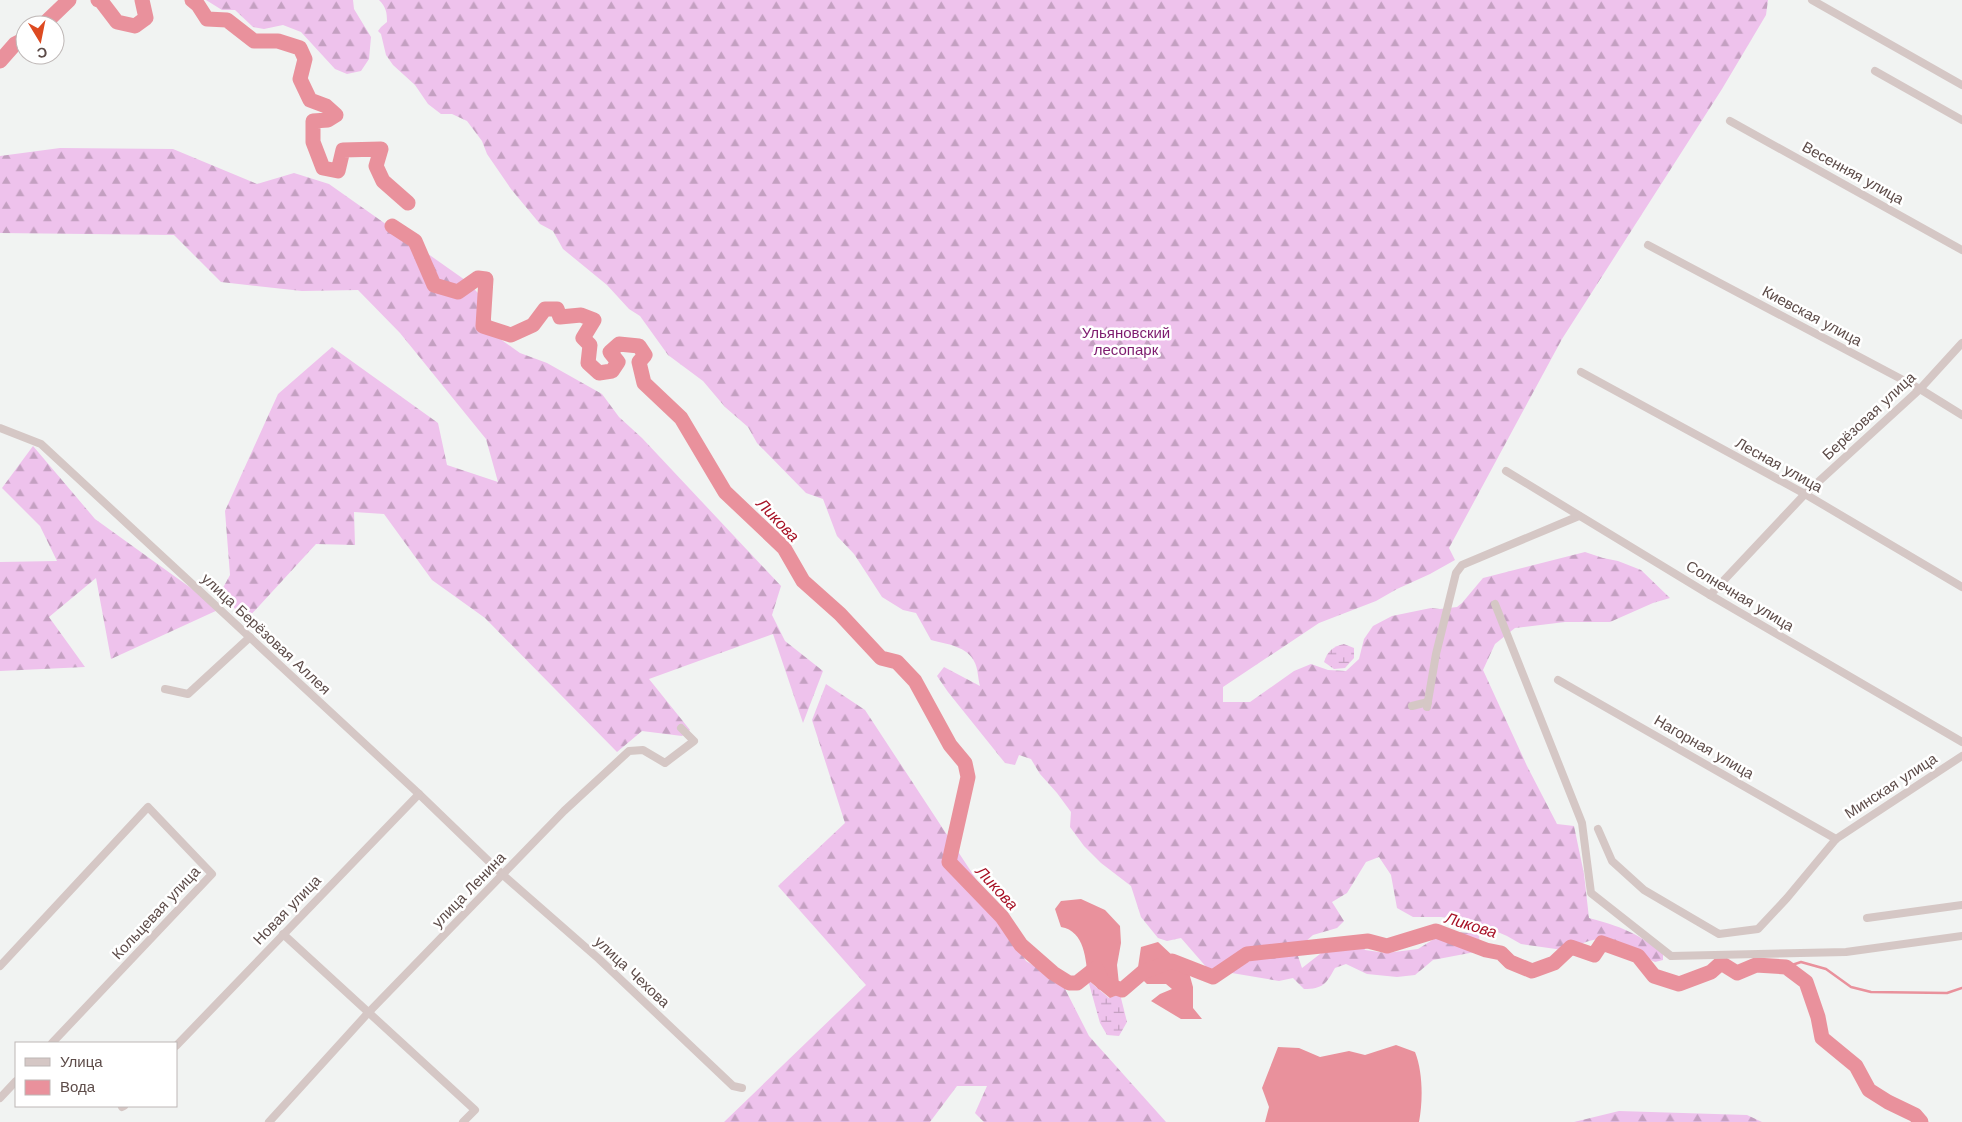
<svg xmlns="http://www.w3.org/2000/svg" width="1962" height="1122" font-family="'Work Sans',sans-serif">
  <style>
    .forest { fill: url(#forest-firs) }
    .wetland { fill: url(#wetland-marsh) }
    .water { fill: #e9919c }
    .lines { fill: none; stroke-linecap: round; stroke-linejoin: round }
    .stream { stroke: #e9919c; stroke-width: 2.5 }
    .river { stroke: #e9919c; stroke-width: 15 }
    .minor { stroke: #d5c7c5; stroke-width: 8 }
    .labels { text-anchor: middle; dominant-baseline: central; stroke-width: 5; stroke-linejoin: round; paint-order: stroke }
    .street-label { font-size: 15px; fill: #5d4c49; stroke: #fff }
    .park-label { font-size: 15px; fill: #7d1b6e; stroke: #fff }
    .water-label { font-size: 16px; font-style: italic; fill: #a71226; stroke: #fff }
  </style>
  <defs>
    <pattern id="forest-firs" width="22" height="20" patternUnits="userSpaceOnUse" patternTransform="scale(1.25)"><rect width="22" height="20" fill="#eec2ec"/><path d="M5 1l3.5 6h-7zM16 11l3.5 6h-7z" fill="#c4a0c1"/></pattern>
    <pattern id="wetland-marsh" width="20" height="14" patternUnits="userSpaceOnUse" patternTransform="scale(1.25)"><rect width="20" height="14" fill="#eec2ec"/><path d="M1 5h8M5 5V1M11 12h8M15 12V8" fill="none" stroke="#c4a0c1"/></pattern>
  </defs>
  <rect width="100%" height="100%" fill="#f1f3f2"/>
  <g class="forest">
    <path d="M206,0h147l1,9 17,28 -2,22 -8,12 -14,3 -12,-5 -34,-37 -18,-7 -19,4 -11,-2 -18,-17h-13z"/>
    <path d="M379,0h1389l-2,15 -44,74 -160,250 -113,209 6,12 -25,14 -33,15 -21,12 -57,22 -96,64v15h27l44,-31 17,-7 17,6 18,1 13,-12 5,-20 9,-13 19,-10 39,-8 9,1 17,-2 5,-4 21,-25 102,-26 18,6 15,3 23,9 29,28 -17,5 -43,19h-45l-50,6 -20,16 -12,26 44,96 30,58 17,2 10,48 5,44c30,8 50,15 74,36v6l-8,2 -23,-11 -17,-10 -13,-3 -13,3 -26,9 -42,-6 -14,-8 -35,-15 -31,-4h-28l-16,-9 -6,-33 -12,-18 -13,5 -19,31 -15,9 12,19 -7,7 -24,7 -17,15 6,18 27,-21 30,-12 6,15 21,3 32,-4 16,-10 23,-7 22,2 1,17 -47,9 -18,15 -18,2 -30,-3 -21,-10 -11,4c-9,16 -12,21 -31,21l-11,-11 -14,3 -71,-12 -27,-31 -14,3 -9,-3 -17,-21 -10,-31 -30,-23 -17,-17 -14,-19 1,-15 -14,-19 -17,-19 -9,-15 -12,-4 -4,10 -10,-2 -57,-71 -11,-16 7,-9 36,19c-2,-7 -2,-17 -5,-23 -7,-17 -29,-19 -44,-23l-15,-27 -13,-3 -21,-13 -28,-43 -17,-18 -14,-37 -17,-6 -49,-50 -9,-16 -23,-20 -22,-26 -35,-26 -28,-39 -11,-7 -22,-24 -44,-36 -10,-18 -13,-7 -29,-35 -24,-35 -5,-13 -15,-20 -15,-7h-11l-13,-10 -13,-19 -22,-20 -7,-10 -5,-21 -3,-3 3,-4 6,-5c0,-10 -1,-15 -8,-22z"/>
    <path d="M60,148l113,1 84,35 37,-11 35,11 136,96 20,20 11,36 24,17 27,10 55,31 17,23 23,21 139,148 -9,29 13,26 38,30 -20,52 -30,-89 -124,45 41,51 -8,6 -40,-5 -25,21 -132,-134 -53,-38 -48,-66 -30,-2 1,33 -39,-1 -69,75 -28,-24 11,-20 -5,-64 53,-117 54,-47 106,76 9,42 51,17 -12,-43 -86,-106 -42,-43 -56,1 -81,-9 -47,-47 -174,-2v-77z"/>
    <path d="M33,446l62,73 125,90 -109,50 -15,-81 -47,39 36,50 -85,4v-109l57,-1 -17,-35 -38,-38z"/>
    <path d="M826,684l39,26 111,169 50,82 36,22 27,53 77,86h-182l-9,-9 12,-27h-30l-27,36h-206l142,-137 -88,-99 67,-63 -33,-103z"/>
    <path d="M1619,1111l128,4 15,7h-188z"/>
  </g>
  <g class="wetland">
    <path d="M1344,644l10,4v10l-9,10 -11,1 -10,-7c3,-10 9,-16 20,-18z"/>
    <path d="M1088,980l21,18 11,-4 7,28 -8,14 -12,-1 -7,-12z"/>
  </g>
  <g class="water">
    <path d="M1081,899l24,11 15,16 1,17 -4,22 3,29 -10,4 -22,-18c-2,-20 -3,-49 -27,-53l-6,-18 6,-8z"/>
    <path d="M1158,942l16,15 12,5 7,25v21l9,11h-21l-30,-18 9,-7 12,-5 -6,-5h-19l-10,-10 4,-27z"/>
    <path d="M1396,1045l19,7c8,20 8,49 4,70h-154l4,-15 -7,-19 16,-41 21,1 21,9 29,-6 16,4z"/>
  </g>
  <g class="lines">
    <path class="stream" d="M1786,967l15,-5 25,7 25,18 20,5 76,1 15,-5"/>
    <g class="river">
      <path d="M98,0l3,1 16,21 18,4 11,-8 -4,-18"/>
      <path d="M192,0l6,5 9,14 20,1 27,21h24l22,7 5,11 -5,20 10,21 16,6 10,9 -8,5 -15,1v21l10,26 15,3 5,-21 38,-1 -5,17 7,15 25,22"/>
      <path d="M43,25l26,-25"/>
      <path d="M0,61l15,-17 10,-5"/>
      <path d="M392,226l23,15 19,44 24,7 20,-14 8,1 -3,47 28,9 22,-10 12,-16h12l3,8 21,-2 13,5 -11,18 7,7 -2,18 11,10 13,-2 6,-9 -8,-10 9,-8 20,2 6,9 -6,7 5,21 37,35 44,74 59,56 19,33 37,33 41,44 16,4 18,19 35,64 15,18 3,14 -19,85 53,55 19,28 32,28 16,10h8l19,-15 7,15 19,7 21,-18 29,-11 41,16 34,-23 121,-13 19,5 49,-15 50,19 15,3 9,9 22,9 22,-8 17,-16 23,8 8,-12 36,13 16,20 25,8 32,-12 10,-9 16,10 19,-8 30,2 20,15 12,35 4,21 34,28 13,24 19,12 27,13 6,7"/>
    </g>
    <g class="minor">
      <path d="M1812,0l150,85"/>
      <path d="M1875,71l87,49"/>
      <path d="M1730,121l232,129"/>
      <path d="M1648,245l272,144 42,26"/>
      <path d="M1581,372l224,122 157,93"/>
      <path d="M0,428l41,16 378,350 84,81 96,84 134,127 9,2"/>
      <path d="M1506,471l204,124 252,147"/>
      <path d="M1710,595l95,-101 115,-105 42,-46"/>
      <path d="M1495,604l87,219 9,70 80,63 175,-4 116,-16"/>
      <path d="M1558,680l278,159"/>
      <path d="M165,689l23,5 62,-57"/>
      <path d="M1412,706l16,-4"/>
      <path d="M1427,707l9,-53 20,-81 6,-8 117,-49"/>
      <path d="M1598,829l14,32 32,29 75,44 39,-5 29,-31 49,-59 126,-83"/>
      <path d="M1867,918l95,-13"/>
      <path d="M283,934l192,176 -12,12"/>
      <path d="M0,966l148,-159 64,67 -160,169"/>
      <path d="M176,1046l243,-252"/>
      <path d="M0,1098l16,-17"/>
      <path d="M122,1107l2,-1"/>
      <path d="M269,1122l99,-109 196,-202 65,-60 14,-1 22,13 29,-22 -13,-13"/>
    </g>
  </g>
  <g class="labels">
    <g class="street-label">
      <text transform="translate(1853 173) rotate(29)">Весенняя улица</text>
      <text transform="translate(1812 316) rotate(28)">Киевская улица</text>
      <text transform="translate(1869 416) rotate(-43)">Берёзовая улица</text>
      <text transform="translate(1779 465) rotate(29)">Лесная улица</text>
      <text transform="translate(1740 596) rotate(31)">Солнечная улица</text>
      <text transform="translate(266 634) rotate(43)">улица Берёзовая Аллея</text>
      <text transform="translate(1704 747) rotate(30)">Нагорная улица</text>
      <text transform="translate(1891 786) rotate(-33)">Минская улица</text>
      <text transform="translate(469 890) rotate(-46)">улица Ленина</text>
      <text transform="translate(287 910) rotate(-46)">Новая улица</text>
      <text transform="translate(156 913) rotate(-47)">Кольцевая улица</text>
      <text transform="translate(632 972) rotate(43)">улица Чехова</text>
    </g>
    <g class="park-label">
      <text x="1126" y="333">Ульяновский<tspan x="1126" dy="17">лесопарк</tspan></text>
    </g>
    <g class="water-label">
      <text transform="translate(778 520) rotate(46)">Ликова</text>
      <text transform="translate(997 888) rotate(47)">Ликова</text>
      <text transform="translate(1471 925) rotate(17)">Ликова</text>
    </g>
  </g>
  <rect x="15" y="1042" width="162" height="65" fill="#ffffff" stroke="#beb7b6"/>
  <rect x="25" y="1058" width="25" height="8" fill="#d5c7c5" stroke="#beb7b6"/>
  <text x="60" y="1067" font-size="15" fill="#5d4c49">Улица</text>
  <rect x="25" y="1080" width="25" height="15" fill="#e9919c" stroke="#beb7b6"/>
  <text x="60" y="1092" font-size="15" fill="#5d4c49">Вода</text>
  <g transform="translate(40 40) rotate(170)"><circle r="24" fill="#ffffff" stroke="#beb7b6"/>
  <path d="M0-4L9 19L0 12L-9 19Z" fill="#dd4a21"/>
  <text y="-8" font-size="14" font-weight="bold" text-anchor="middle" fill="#5d4c49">С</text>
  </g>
</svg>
